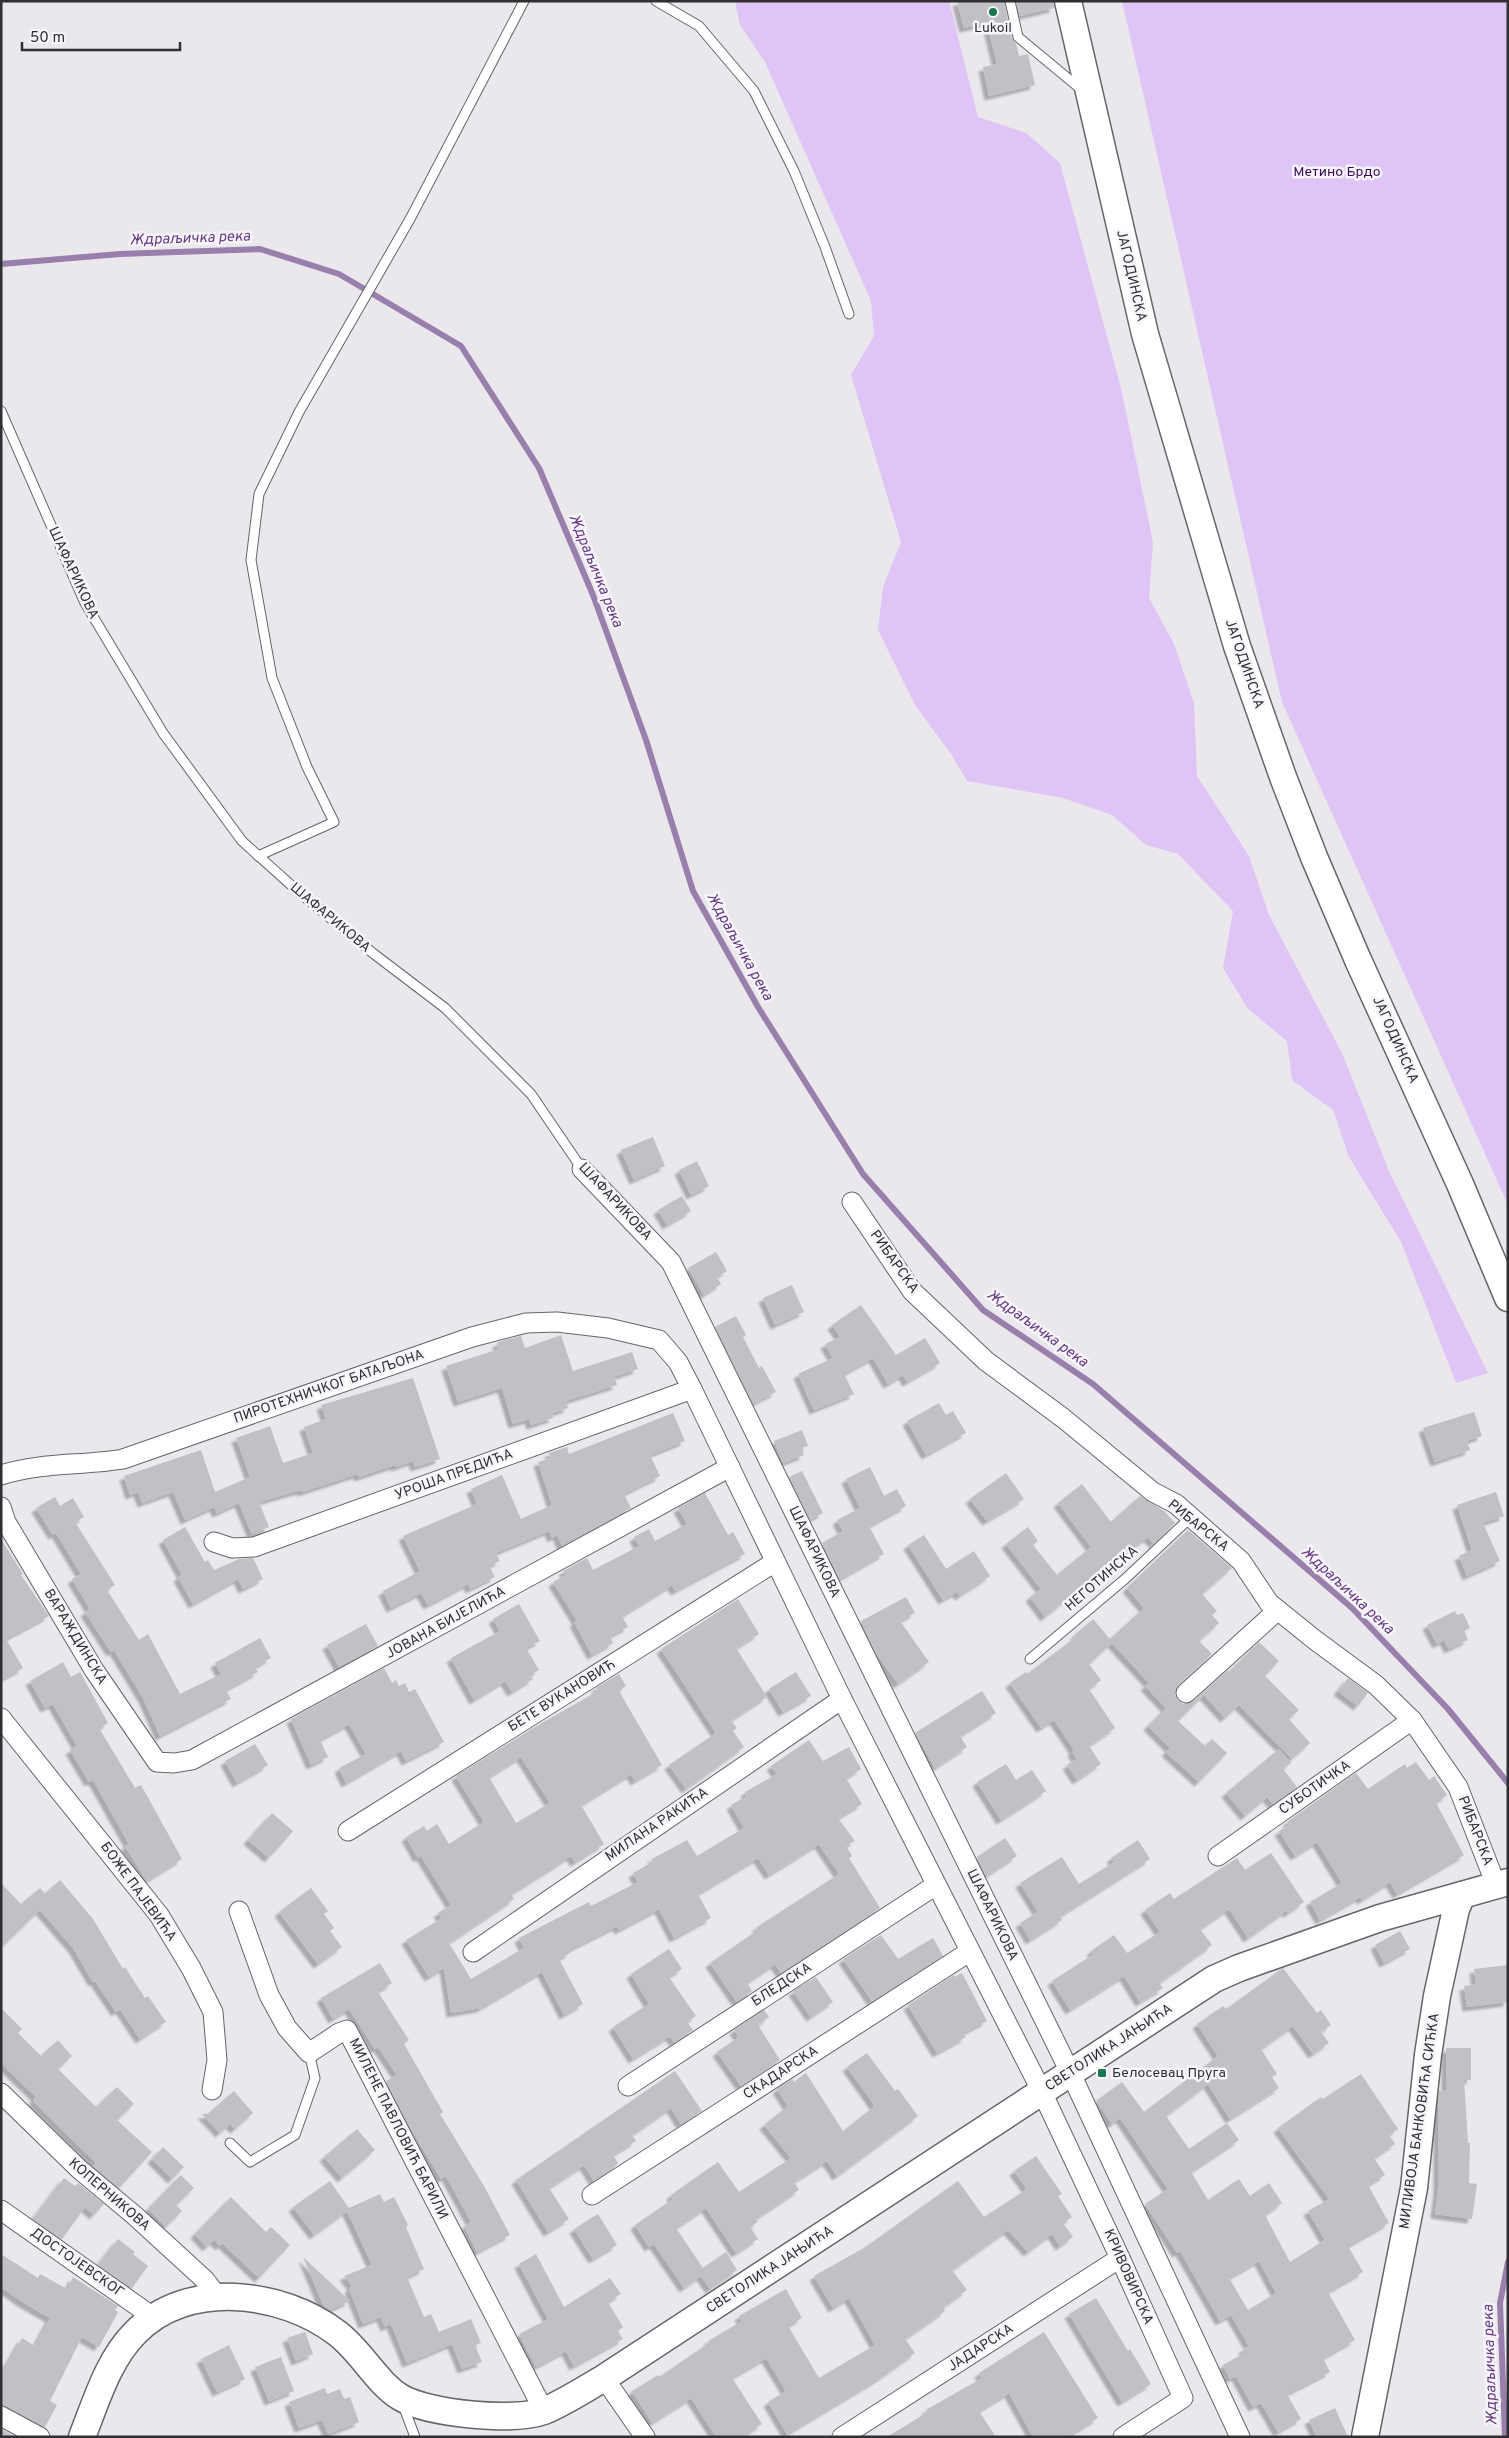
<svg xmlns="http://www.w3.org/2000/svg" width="1509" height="2438" font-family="Overpass,sans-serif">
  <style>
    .green { fill: #dfc5f5 }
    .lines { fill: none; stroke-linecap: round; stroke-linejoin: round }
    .stream { stroke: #987fac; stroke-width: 6 }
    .building { fill: #c2bfc5; fill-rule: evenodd; filter: url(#shadow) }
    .lane-casing { stroke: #67656a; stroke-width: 11 }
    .street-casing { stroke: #67656a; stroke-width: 21 }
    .secondary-casing { stroke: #67656a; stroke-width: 29 }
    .lane { stroke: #fff; stroke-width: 9 }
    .street { stroke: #fff; stroke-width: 19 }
    .secondary { stroke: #fff; stroke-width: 26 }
    .poi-dot { fill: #17784f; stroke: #f7f4fa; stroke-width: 2 }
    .labels { text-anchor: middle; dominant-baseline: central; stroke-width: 5; stroke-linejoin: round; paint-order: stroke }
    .poi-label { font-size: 14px; fill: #302f31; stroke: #f7f4fa }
    .park-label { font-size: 14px; fill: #3d0e58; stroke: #f7f4fa }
    .street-label { font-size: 14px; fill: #302f31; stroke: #f7f4fa }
    .water-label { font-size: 15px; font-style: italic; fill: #653983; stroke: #f7f4fa }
  </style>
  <defs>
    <filter id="shadow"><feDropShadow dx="-4.5" dy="4.5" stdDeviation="1" flood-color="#0004"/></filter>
  </defs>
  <rect width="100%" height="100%" fill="#eae7ed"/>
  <g class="green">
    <path d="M735,1h214l29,116 48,16 34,30 61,225 32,154 -4,56 25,46 20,59 3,73 52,80 20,59 73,138 47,118 99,202 -32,10 -55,-141 -52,-85 -16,-47 -41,-30 -5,-39 -39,-32 -25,-41 10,-57 -55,-57 -32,-9 -34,-30 -49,-17 -96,-17 -16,-27 -36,-49 -37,-75 5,-43 18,-45 -50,-167 23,-39 -3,-35 -106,-239 -25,-37z"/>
    <path d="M1122,1h386v1204l-226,-503z"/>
  </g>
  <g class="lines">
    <g class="stream">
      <path d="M1,264l119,-10 140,-5 79,25 122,72 78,122 54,127 53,145 47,151 65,116 105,167 120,136 110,74 259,224 96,101 60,74"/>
      <path d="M1505,2437l-5,-134 8,-41"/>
    </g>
  </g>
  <g class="building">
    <path d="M957,1h47l8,37 4,6 3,12 9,-2 7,31 -46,11 -6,-29 14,-3 -10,-41 -23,5z"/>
    <path d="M1016,1h37l1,7 -34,8z"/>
    <path d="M653,1137l12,29 -31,14 -13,-30z"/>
    <path d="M697,1161l12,25 -18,9 -12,-25z"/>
    <path d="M682,1196l9,15 -24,14 -9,-15z"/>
    <path d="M716,1252l11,19 -10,6 4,7 -17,11 -16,-27z"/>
    <path d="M792,1285l12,27 -29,13 -12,-27z"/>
    <path d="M861,1305l35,50 29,-17 15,25 -33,19 -4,-7 -15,9 -15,-26 -29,16 10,20 -40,16 -16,-36 35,-16 -8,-14 15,-7 -8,-12z"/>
    <path d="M736,1316l10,19 -3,2 16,31 3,-2 14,26 -23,12 -38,-77z"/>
    <path d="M561,1335l12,36 59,-19 6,17 -24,8 3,8 -51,16 2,7 -16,5 1,5 -22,7 -2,-6 -16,5 -11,-36 -44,14 -12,-36 53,-17 -2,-6 8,-3 16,-4 4,12z"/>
    <path d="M413,1378l27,81 -25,8 -2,-6 -17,6 -1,-2 -36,12 -1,-3 -56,18 -1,-2 -42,12 10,25 -17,7 -13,-31 -22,10 -3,-6 -29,13 -12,-28 -31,11 -4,-11 -8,3 -6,-19 77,-26 14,42 35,-15 -14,-39 34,-12 13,37 30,-10 -9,-26 22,-8 -5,-14z"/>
    <path d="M939,1403l7,12 7,-4 13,22 -40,22 -19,-34z"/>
    <path d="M1474,1412l8,24 -15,5 3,9 -35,12 -12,-34z"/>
    <path d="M673,1413l12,28 -35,14 10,21 -36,18 7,14 -69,38 -5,-11 -5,3 -3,-7 -53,22 4,8 -11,5 6,11 -25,12 -2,-5 -40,21 -7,-12 -30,15 -8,-17 37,-20 -17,-35 74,-32 -6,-15 31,-14 19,44 31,-14 -14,-43 13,-4 -2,-5 18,-6 2,7z"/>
    <path d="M802,1430l6,16 -7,2 3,7 -21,8 -9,-22z"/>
    <path d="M870,1467l14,29 13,-7 9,17 -37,20 15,28 -44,25 -18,-36 21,-12 -6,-11 23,-12 -14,-29z"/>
    <path d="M802,1471l21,42 -13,7 -21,-43z"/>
    <path d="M1006,1473l18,26 -37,22 -17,-22z"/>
    <path d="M1082,1484l29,38 29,-26 24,15 11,12 -21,21 -6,-7 -38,30 -1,-2 -64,52 -15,-20 11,-8 -35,-45 22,-17 10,14 -5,4 24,30 34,-28 -33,-44z"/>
    <path d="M1496,1492l8,24 -21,7 17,38 -33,15 -8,-20 13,-6 -15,-45z"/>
    <path d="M705,1493l23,42 5,-3 12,22 -70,37 -3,-6 -50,31 6,11 -18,9 3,7 -21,12 -18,-33 3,-1 -24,-39 13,-7 -3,-4 24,-13 6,12 46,-24 -5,-9 15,-8 6,12 32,-17 -9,-16z"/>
    <path d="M55,1497l5,9 13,-8 11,19 -9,5 40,63 -8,5 32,50 9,-6 32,60 41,-20 -6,-11 45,-25 11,20 -16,9 3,5 -32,18 5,9 -71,37 -17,-38 -29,-48 -3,2 -26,-40 5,-3 -18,-30 9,-5 -25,-41 -3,2 -17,-27z"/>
    <path d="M185,1527l20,35 3,-2 6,10 25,-11 14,-1 10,21 -20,10 -5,-10 -45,25 -15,-27 4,-2 -19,-35z"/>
    <path d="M1188,1530l44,38 -30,26 15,17 -5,4 7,8 -20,18 13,13 -34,31 -3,10 2,5 6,4 11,-3 34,-31 1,2 30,-30 20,19 -14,15 34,34 -10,9 21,24 -18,16 -53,-54 -14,13 -21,-23 -26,26 27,25 7,-7 15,14 -28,29 -33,-30 4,-4 -22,-22 18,-18 -21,-22 4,-3 -37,-40 -23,21 12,16 -12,9 26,39 -26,18 12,18 -24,16 -10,-15 10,-6 -5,-7 2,-2 -20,-30 -13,8 -31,-45 16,-11 1,2 49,-37 -1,-2 18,-16 17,20 34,-31 -17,-20z"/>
    <path d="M924,1535l22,34 28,-18 16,25 -31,20 -2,-4 -14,8 -35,-55z"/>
    <path d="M1,1539l22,35 -2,1 28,41 -43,23 17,29 -22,12z"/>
    <path d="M906,1597l9,16 -15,8 29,41 -31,22 -22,-31 -15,-32z"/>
    <path d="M738,1599l21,35 -23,14 31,49 -36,23 6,8 -4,3 11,16 -58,42 -17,-24 47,-32 -55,-84z"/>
    <path d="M519,1604l21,37 -14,7 13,22 -9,5 3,4 -21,13 -7,-11 -31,19 -23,-42 49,-27 -7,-12z"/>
    <path d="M1455,1611l2,4 6,-2 7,15 -6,3 4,9 -19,9 -5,-9 -7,4 -10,-19z"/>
    <path d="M366,1624l12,22 -39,21 -12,-22z"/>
    <path d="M63,1662l8,15 9,-5 28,51 -9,5 36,60 6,-3 41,74 -35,22 -22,-35 4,-2 -36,-64 -4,2 -19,-32 7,-4 -24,-42 -8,4 -15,-27z"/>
    <path d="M384,1668l8,15 4,-3 3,6 6,-3 4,9 6,-3 29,53 -38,19 -5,-10 -55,32 -7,-15 27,-14 -17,-30 -29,16 8,17 -17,8 -20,-46z"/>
    <path d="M796,1672l15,24 -28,16 -14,-23z"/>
    <path d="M619,1674l7,12 -7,5 43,74 -27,16 -4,-7 -50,31 23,39 -29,18 -4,-6 -60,38 3,5 -65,44 22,36 53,-31 -5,-10 70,-36 2,4 47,-24 -5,-9 20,-11 -1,-3 35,-19 10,16 47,-28 -13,-23 16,-9 -2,-4 32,-18 -6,-8 38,-26 14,21 26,-14 12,22 -15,9 16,26 -24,14 17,23 -9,5 6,10 -3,2 31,50 -99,65 -6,-9 -28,19 5,8 -15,11 -27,-39 48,-33 -1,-3 82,-53 -20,-30 -50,31 -11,-17 -60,36 13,24 -37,20 -15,-29 -40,21 -2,-4 -48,24 1,3 -11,6 24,45 -19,11 -22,-43 -61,36 -30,5 -7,-45 -15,9 -23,-37 36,-22 -4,-5 13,-8 -30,-49 -3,2 -12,-21 18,-11 3,5 10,-7 12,20 35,-22 -28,-46 79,-49 63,-36 -2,-3zM521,1757l29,46 -34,20 -27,-46z"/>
    <path d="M1348,1678l20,15 -10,13 -20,-15z"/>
    <path d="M982,1691l14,22 -36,23 7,11 -32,21 -20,-35z"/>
    <path d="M255,1744l13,21 -31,18 -12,-22z"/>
    <path d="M1279,1749l12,14 -8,6 14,18 -24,17 -6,-7 -22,19 -19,-23z"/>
    <path d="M1416,1762l13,18 5,-4 13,19 -11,8 28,52 -67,39 -7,-12 -28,18 -2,-3 -40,23 -10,-18 32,-19 -25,-41 -22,14 -16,-25 10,-6 -2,-3 69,-49 12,16 37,-25 2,4z"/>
    <path d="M1006,1764l10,16 16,-10 14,21 -45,29 -24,-38z"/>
    <path d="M272,1813l21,18 -24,27 -21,-18z"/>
    <path d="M1005,1838l12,18 -31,20 -9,-19z"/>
    <path d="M1138,1840l12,19 -90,57 2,4 -32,20 -10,-17 18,-11 -18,-29 42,-26 17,27 35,-22 -3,-4z"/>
    <path d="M1271,1853l33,49 -16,11 -2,-2 -38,27 -19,-29 -29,20 12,16 -53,38 4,5 -23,14 -16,-26 -54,34 -18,-29 42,-27 -3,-3 23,-16 13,18 33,-21 -15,-22 25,-17 4,6 63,-41 8,12z"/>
    <path d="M60,1880l33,39 30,50 2,-2 20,31 3,-2 18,26 -26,17 -20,-30 -4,3 -21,-31 -2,1 -20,-34 -33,-38 -39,38v-65l20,21 19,-16 5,6z"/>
    <path d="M311,1888l17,23 -4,3 10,14 -4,3 12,16 -24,17 -39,-52z"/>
    <path d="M1400,1931l10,18 -26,14 -9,-18z"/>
    <path d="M881,1935l17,24 35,-21 10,18 -71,45 -29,-42z"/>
    <path d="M669,1949l13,20 -13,8 27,39 -9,6 6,8 -19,12 -4,-6 -37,23 -20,-32 36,-23 -18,-30z"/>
    <path d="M380,1963l12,20 -14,9 31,48 -5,4 39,68 -3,2 44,72 26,49 -33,17 -13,-26 7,-4 -25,-46 -5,3 -30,-50 -25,-48 11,-6 -19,-28 -3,2 -26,-40 -16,10 -12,-21z"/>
    <path d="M1508,1965v37l-41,5 -3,-21 12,-2 -2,-15z"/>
    <path d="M1283,1968l34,45 4,-3 10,15 -10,7 8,11 -16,11 -20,-28 -32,23 16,25 -5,3 7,11 -49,31 -22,-35 -42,32 23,33 38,-26 12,17 -48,32 17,28 31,-21 11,17 19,-13 13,20 -17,12 25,47 35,-22 -17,-29 21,-12 -51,-71 43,-31 2,2 38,-25 37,55 -9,6 6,9 -21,14 11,17 -17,10 21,38 -41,23 15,26 -35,20 27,48 -32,18 7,14 -43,22 14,25 -23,13 -17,-29 -8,4 -17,-31 -6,3 -7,-14 22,-12 -2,-4 6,-3 -18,-31 -11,6 -40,-70 -3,2 -32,-49 23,-15 -48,-71 -8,6 -16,-23 26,-19 22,30 74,-56 -21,-32 26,-18 3,3zM1259,2261l17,32 -28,17 -19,-32z"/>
    <path d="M962,1973l25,48 -24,12 3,4 -29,16 -29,-48 46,-30 1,2z"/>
    <path d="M816,1977l17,25 -22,15 -18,-26z"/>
    <path d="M1,2008l21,21 -4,4 23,23 17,-16 14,16 -14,13 38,38 21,-20 17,17 -17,16 35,32 -33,36 -26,-22 3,-3 -63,-62 3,-4 -35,-34z"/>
    <path d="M764,2010l5,7 -11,8 22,35 -39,26 -24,-34 22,-15 -5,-7z"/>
    <path d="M1446,2048h25v32h-7l4,63h2l-1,40 8,1 -5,35 -37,-5 3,-25v-88l1,-10 7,-1z"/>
    <path d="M867,2053l28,38 3,-2 20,27 -81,60 -10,-15 -33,21 5,8 -44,29 3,3 -8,5 8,12 -22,14 -30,-45 -30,20 27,40 23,-16 11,18 -27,19 -9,-13 -17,12 -30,-44 -5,3 -14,-22 38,-26 -2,-4 47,-33 21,30 52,-34 -27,-33 24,-19 -11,-17 15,-10 2,3 12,-9 37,58 32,-25 -28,-39z"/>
    <path d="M675,2071l27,40 -21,13 -10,-16 -39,27 4,6 -23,14 5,8 -6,6 -18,12 -10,-16 -35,23 20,31 -21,13 -32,-52z"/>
    <path d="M234,2091l19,22 -18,16 -5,-5 -10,9 -18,-19h6z"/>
    <path d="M357,2129l18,21 -33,28 -18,-21z"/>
    <path d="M163,2147l21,20 -12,12 -20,-20z"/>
    <path d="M1036,2156l26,38 -4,2 14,21 -9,6 10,14 -13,9 -8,-12 -24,18 -20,-22 -56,40 15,20 -24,17 2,4 -40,28 10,14 -35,25 -93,56 -19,-32 18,-11 -20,-33 -34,20 30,46 -20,13h-26l-25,-39 -39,25 -20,-32 26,-16 1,2 50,-34 -1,-2 34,-20 -3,-5 47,-27 16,29 -14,8 31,52 56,-33 -26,-47 -16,10 -19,-32 50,-28 94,-67 26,36 43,-28 -13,-18z"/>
    <path d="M181,2175l13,13 -18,17 6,6 -16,16 -18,-18z"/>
    <path d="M64,2178l11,8 3,-3 26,21 -10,11 -9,-8 -23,32 -29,-20z"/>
    <path d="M330,2181l19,27 31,-14 4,8 10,-5 14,28 -2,2 18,42 -17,8 17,40 7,-3 8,18 32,-13 10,24 -6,2 7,17 -20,7 -10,-25 -45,19 -16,-39 -6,3 -4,-10 -18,7 -14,-35 3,-3 -8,-10 28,-11 -25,-54 -33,24 -21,-28z"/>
    <path d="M231,2197l35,35 5,-5 19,18 -31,33 -37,-35 -2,3 -6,-6 -7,7 -12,-13z"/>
    <path d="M598,2214l19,31 -24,14 -19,-30z"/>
    <path d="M118,2239l17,13 -2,2 15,12 -16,22 -34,-23z"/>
    <path d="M1,2254l37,24 2,-4 27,15 6,-12 45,29 -3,4 3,2 -19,35 -17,-10 -32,64 7,4 -12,22 -44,-22v-30l21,-37 13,8 15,-28 -26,-15 -23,-16z"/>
    <path d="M536,2254l28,53 46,-29 11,16 -13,8 15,25 -5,4 5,8 -49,27 -8,-15 -30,16 -17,-33 29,-15 -29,-55z"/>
    <path d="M303,2257l47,44 -21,9 -5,-3z"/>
    <path d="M1096,2298l32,53 2,-2 21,35 -29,18 -53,-88z"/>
    <path d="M305,2332l8,22 -17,7 -9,-23z"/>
    <path d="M1044,2332l54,86 -31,19h-34l-24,-44 -30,18 17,26h-109l41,-25 -2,-2 56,-32 -3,-5z"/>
    <path d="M229,2345l16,34 -28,13 -16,-33z"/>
    <path d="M281,2357l13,34 -25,10 -14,-34z"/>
    <path d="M325,2388l2,6 13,-5 4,10 6,-2 9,25 -31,12 -6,-14 -23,8 -10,-26z"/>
    <path d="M1335,2408l13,29h-31l-8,-17z"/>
    <path d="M1,2429l15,8h-15z"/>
  </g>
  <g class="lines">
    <g class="lane-casing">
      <g id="lane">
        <path d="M656,1l43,25 55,65 40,80 31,76 24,67"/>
        <path d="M1010,1l8,36 64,53"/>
        <path d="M1,411l84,192 78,130 79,108 59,53 73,60 71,54 86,86 51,75"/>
        <path d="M258,856l76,-34 -27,-55 -35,-89 -21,-118 8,-66 40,-82 111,-193 114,-218"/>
        <path d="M1030,1659l95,-80 66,-62"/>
        <path d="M230,2143l20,19 45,-27 20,-57 -6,-25"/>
        <path d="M403,2405l12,32"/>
      </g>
    </g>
    <g class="street-casing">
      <g id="street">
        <path d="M582,1169l89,93 400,812 169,363"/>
        <path d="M852,1202l60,89 74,70 77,57 90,74 23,12 65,57 28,42 46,37 61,45 36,35 46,67 38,98"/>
        <path d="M1,1475c40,-13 81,-9 122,-16l349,-122 54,-14 31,-1 51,6 51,12 19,22 14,27 150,310 200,393 78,166 63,140 -60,39"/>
        <path d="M1,1507l5,15 88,148 63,92 17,1 18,-3 538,-293"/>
        <path d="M214,1542l18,6 22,-1 438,-158"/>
        <path d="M1186,1693l92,-83"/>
        <path d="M1,1718l158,197 32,53 22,44 4,48 -5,30"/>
        <path d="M348,1831l427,-269"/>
        <path d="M1218,1856l194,-136"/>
        <path d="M239,1911l30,84 18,33 22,25 30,-20 8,-3 197,381"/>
        <path d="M473,1952l369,-253"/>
        <path d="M628,2086l308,-201"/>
        <path d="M1,2093l78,76 55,46 71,65 12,16"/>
        <path d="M592,2195l377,-243"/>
        <path d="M1,2210l152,107"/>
        <path d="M604,2378l41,59"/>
        <path d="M1,2416l39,21"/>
        <path d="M842,2437l278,-179"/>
      </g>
    </g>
    <g class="secondary-casing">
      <g id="secondary">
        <path d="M1068,1l77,333 92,312 46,131 31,80 44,103 102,224 48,114"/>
        <path d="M82,2437c14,-35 26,-77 53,-104 52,-54 147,-42 202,0 24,18 40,50 63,64 28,17 114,25 144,14 21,-9 41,-22 60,-33l610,-399 25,-11 141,-50 128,-36"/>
        <path d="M1365,2437l49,-249 14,-133 9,-59 19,-87 6,-14"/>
      </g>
    </g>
    <use href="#lane" class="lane"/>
    <use href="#street" class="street"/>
    <use href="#secondary" class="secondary"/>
  </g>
  <g class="poi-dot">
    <circle cx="993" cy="12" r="5"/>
    <rect x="1097" y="2068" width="10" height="10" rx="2.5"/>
  </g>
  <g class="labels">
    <g class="poi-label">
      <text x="993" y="28">Lukoil</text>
      <text x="1112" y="2073" text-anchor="start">Белосевац Пруга</text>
    </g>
    <g class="park-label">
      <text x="1337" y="172">Метино Брдо</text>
    </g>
    <g class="street-label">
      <text transform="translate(1131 276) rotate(77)">ЈАГОДИНСКА</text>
      <text transform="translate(73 573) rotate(65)">ШАФАРИКОВА</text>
      <text transform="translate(1244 664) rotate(71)">ЈАГОДИНСКА</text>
      <text transform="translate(330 918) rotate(40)">ШАФАРИКОВА</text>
      <text transform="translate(1395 1040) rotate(66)">ЈАГОДИНСКА</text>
      <text transform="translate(615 1202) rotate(47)">ШАФАРИКОВА</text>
      <text transform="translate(894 1262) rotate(55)">РИБАРСКА</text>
      <text transform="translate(329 1387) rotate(-19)">ПИРОТЕХНИЧКОГ БАТАЉОНА</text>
      <text transform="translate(454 1475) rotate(-20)">УРОША ПРЕДИЋА</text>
      <text transform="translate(1198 1526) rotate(39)">РИБАРСКА</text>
      <text transform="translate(814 1552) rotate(64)">ШАФАРИКОВА</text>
      <text transform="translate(1102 1579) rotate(-41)">НЕГОТИНСКА</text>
      <text transform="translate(446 1623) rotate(-29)">ЈОВАНА БИЈЕЛИЋА</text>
      <text transform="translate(75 1637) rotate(59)">ВАРАЖДИНСКА</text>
      <text transform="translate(562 1696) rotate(-32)">БЕТЕ ВУКАНОВИЋ</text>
      <text transform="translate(1315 1788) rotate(-35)">СУБОТИЧКА</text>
      <text transform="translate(657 1825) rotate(-34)">МИЛАНА РАКИЋА</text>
      <text transform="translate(1475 1831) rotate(69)">РИБАРСКА</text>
      <text transform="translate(138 1892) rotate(54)">БОЖЕ ПАЈЕВИЋА</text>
      <text transform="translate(992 1915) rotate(64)">ШАФАРИКОВА</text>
      <text transform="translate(782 1985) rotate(-33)">БЛЕДСКА</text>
      <text transform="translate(1109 2048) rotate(-33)">СВЕТОЛИКА ЈАЊИЋА</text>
      <text transform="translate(781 2073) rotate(-33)">СКАДАРСКА</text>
      <text transform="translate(1420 2121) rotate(-82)">МИЛИВОЈА БАНКОВИЋА СИЋКА</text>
      <text transform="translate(398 2129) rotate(63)">МИЛЕНЕ ПАВЛОВИЋ БАРИЛИ</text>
      <text transform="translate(109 2195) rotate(41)">КОПЕРНИКОВА</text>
      <text transform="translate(77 2263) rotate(35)">ДОСТОЈЕВСКОГ</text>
      <text transform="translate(770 2270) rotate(-33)">СВЕТОЛИКА ЈАЊИЋА</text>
      <text transform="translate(1128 2277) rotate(66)">КРИВОВИРСКА</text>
      <text transform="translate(981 2348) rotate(-33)">ЈАДАРСКА</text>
    </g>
    <g class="water-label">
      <text transform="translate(190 239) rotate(-2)">Ждраљичка река</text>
      <text transform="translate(595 571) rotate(68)">Ждраљичка река</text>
      <text transform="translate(739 947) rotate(61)">Ждраљичка река</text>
      <text transform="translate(1037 1329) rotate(36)">Ждраљичка река</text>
      <text transform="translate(1347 1591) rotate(43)">Ждраљичка река</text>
      <text transform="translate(1491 2365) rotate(-92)">Ждраљичка река</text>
    </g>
  </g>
  <rect width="1509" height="2438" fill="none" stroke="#302f31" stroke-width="5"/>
  <path d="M22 42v8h158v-8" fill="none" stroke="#302f31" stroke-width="2.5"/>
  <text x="30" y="42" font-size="15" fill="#302f31" stroke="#f7f4fa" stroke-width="4" paint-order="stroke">50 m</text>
</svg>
